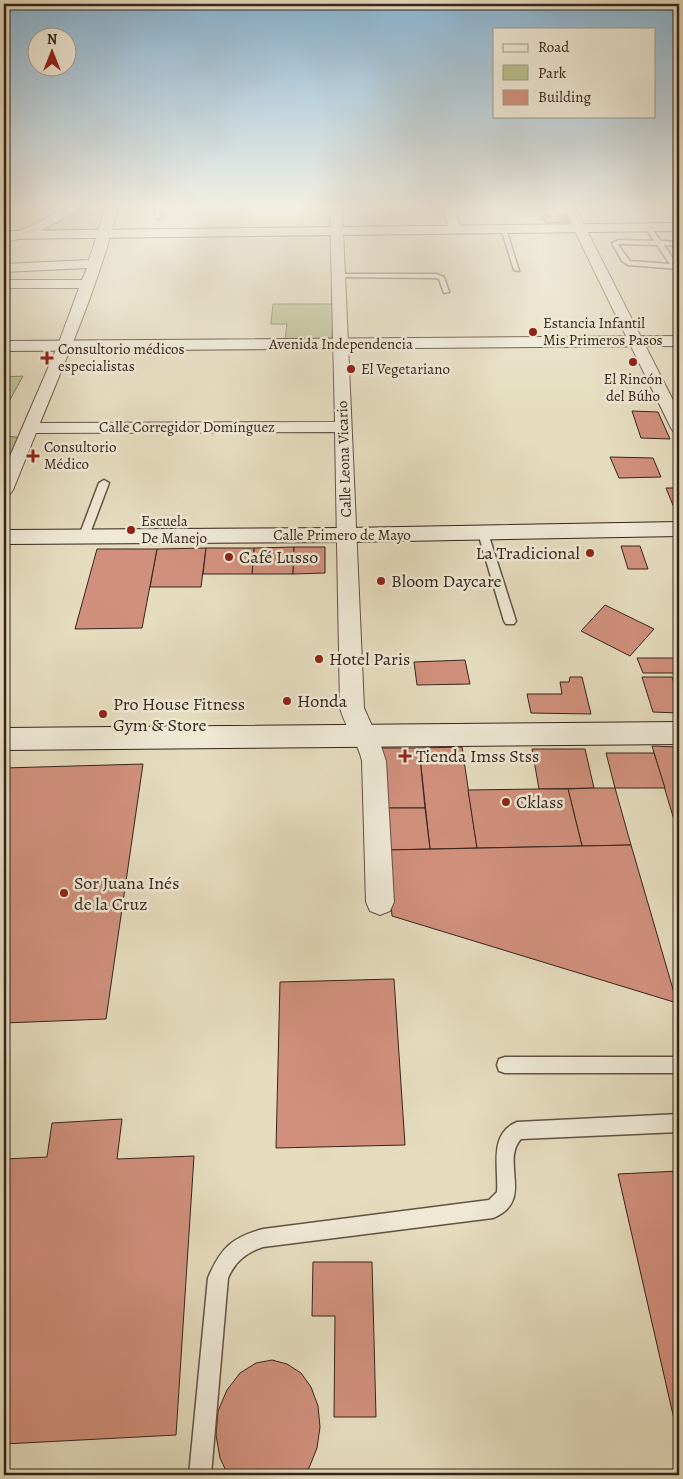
<svg xmlns="http://www.w3.org/2000/svg" width="683" height="1479" font-family="Alegreya,serif">
  <style>
    .green { fill: #b8bf8f; stroke: #777255 }
    .building { fill: #d1907d; stroke: #36241b }
    .lines { fill: none; stroke-linecap: round; stroke-linejoin: round }
    .lane-casing { stroke: #625244; stroke-width: 3 }
    .street-casing { stroke: #625244; stroke-width: 2 }
    .secondary-casing { stroke: #36241b; stroke-width: 2 }
    .lane { fill: #eee8d5; fill-rule: evenodd }
    .street { fill: #eee8d5; fill-rule: evenodd }
    .secondary { fill: #eee8d5; fill-rule: evenodd }
    .poi-dot { fill: #8f2418; stroke: #eee8d5; stroke-width: 2 }
    .labels { text-anchor: middle; dominant-baseline: central; stroke-width: 5; stroke-linejoin: round; paint-order: stroke }
    .far-poi-label { font-size: 15px; fill: #36241b; stroke: #eee8d5; text-anchor: start }
    .far-street-label { font-size: 15px; fill: #36241b; stroke: #eee8d5 }
    .poi-label { font-size: 18px; fill: #36241b; stroke: #eee8d5; text-anchor: start }
  </style>
  <rect width="100%" height="100%" fill="#e5dcbe"/>
  <filter id="stains"><feTurbulence type="fractalNoise" baseFrequency=".004" numOctaves="4"/><feColorMatrix values="0 0 0 0 .2 0 0 0 0 .09 0 0 0 0 .02 0 0 0 .5 -.17"/></filter>
  <radialGradient id="worn" r=".72"><stop offset=".6" stop-color="#630" stop-opacity="0"/><stop offset="1" stop-color="#630" stop-opacity=".3"/></radialGradient>
  <g class="green">
    <path d="M91,207h12l-2,22 -59,1z"/>
    <path d="M273,304h60l-1,36 -47,-1 2,-15h-16z"/>
    <path d="M23,376l-19,35v-34z"/>
    <path d="M4,436l22,2 -20,47h-2z"/>
  </g>
  <g class="building">
    <path d="M542,216h23l4,6 -23,1z"/>
    <path d="M632,411l26,1 12,27 -29,-1z"/>
    <path d="M610,457l43,1 8,19 -42,1z"/>
    <path d="M666,488h13v32z"/>
    <path d="M621,546h19l8,23h-20z"/>
    <path d="M294,547l-1,27h-41l2,-26z"/>
    <path d="M294,547h31v26l-32,1z"/>
    <path d="M206,548l-5,39h-51l7,-38z"/>
    <path d="M206,548h48l-2,26h-49z"/>
    <path d="M97,549h60l-15,79 -67,1z"/>
    <path d="M605,605l49,24 -24,27 -49,-25z"/>
    <path d="M637,658h42v15h-36z"/>
    <path d="M465,660l5,24 -53,1 -3,-23z"/>
    <path d="M570,677h12l9,37 -60,-1 -4,-19h35l-2,-12h9z"/>
    <path d="M642,677h30l7,20v16l-26,-1z"/>
    <path d="M652,746l27,1v83h-2z"/>
    <path d="M462,747l15,101 -47,1 -11,-101z"/>
    <path d="M381,748h38l6,60h-40z"/>
    <path d="M532,749h53l9,39 -55,1z"/>
    <path d="M606,753h48l11,35h-50z"/>
    <path d="M143,764l-37,255 -102,4v-255z"/>
    <path d="M594,788h21l16,57 -49,1 -14,-57z"/>
    <path d="M539,789h29l14,57 -105,2 -9,-58z"/>
    <path d="M385,808h40l5,41 -43,1z"/>
    <path d="M631,845l46,158 -285,-87 -5,-66z"/>
    <path d="M394,979l11,166 -129,3 4,-166z"/>
    <path d="M122,1119l-5,40 77,-3 -18,279 -172,9v-285l43,-2 5,-34z"/>
    <path d="M679,1171v270l-61,-267z"/>
    <path d="M313,1262h59l4,155h-42l1,-101h-23z"/>
    <path d="M272,1360l15,4 14,9 10,14 7,19 2,21 -3,21 -8,20 -6,7h-75l-8,-17 -4,-23 2,-24 9,-21 13,-17 16,-10z"/>
  </g>
  <g class="lines">
    <g class="lane-casing">
      <g id="lane">
        <path d="M157,207h6l-2,10 -3,2 -3,-2z"/>
        <path d="M648,225l13,16 18,1v4l-15,-1 13,20h2v4l-51,-4 -6,-4 -10,-18 7,-3 35,1 -9,-14zM620,244l37,1 13,19 -40,-3 -12,-16z"/>
        <path d="M501,228l5,1 13,42 -5,-1z"/>
        <path d="M338,274h98l8,3 5,15 -5,1 -5,-14 -4,-1 -99,-1v-2z"/>
        <path d="M104,480l5,3 -20,53 -1,2h-8l-1,-2 20,-53z"/>
        <path d="M483,530l5,3 28,88 -2,3h-8l-2,-3 -26,-88z"/>
        <path d="M505,1057h174v16h-174l-6,-2 -2,-6 2,-6z"/>
        <path d="M679,1114v18l-158,7c-21,23 14,62 -28,79l-230,29c-18,6 -28,15 -35,31l-17,197h-22l19,-197c13,-30 23,-40 55,-49l226,-29 8,-8c2,-24 -9,-58 20,-70z"/>
      </g>
    </g>
    <g class="street-casing">
      <g id="street">
        <path d="M68,207h15l-50,28 -29,8v-8l21,-6z"/>
        <path d="M106,207h12c-18,74 -49,145 -78,216l295,-1 -5,-215h12l22,501 17,38 5,15 8,141 -4,9 -10,4 -10,-4 -4,-9 -4,-141c-4,-19 -17,-34 -22,-53l-5,-276 -299,1 -23,57 -3,4 -6,1v-25l54,-125 21,-57h-75v-8h78l5,-12 -83,4v-8l85,-4z"/>
        <path d="M443,207h12l6,22 -2,2 -4,2 -6,-4z"/>
        <path d="M563,207h12l104,205v21l-6,-2 -2,-3z"/>
      </g>
    </g>
    <g class="secondary-casing">
      <g id="secondary">
        <path d="M679,223v8l-675,8v-8z"/>
        <path d="M679,336v10l-675,5v-10z"/>
        <path d="M679,522v14l-332,6 -343,2v-14l343,-2z"/>
        <path d="M679,722v22l-675,6v-22z"/>
      </g>
    </g>
    <use href="#lane" class="lane"/>
    <use href="#street" class="street"/>
    <use href="#secondary" class="secondary"/>
  </g>
  <linearGradient id="sky" x2="0" y2="1"><stop stop-color="#89b6d6"/><stop offset="0.5" stop-color="#f3efe2"/><stop offset="1" stop-color="#f3efe2" stop-opacity="0"/></linearGradient>
  <rect width="683" height="414" fill="url(#sky)"/>
  <g class="poi-dot">
    <circle cx="533" cy="332" r="5"/>
    <path d="M44.5 350.5h5v5h5v5h-5v5h-5v-5h-5v-5h5z"/>
    <circle cx="633" cy="362" r="5"/>
    <circle cx="351" cy="369" r="5"/>
    <path d="M30.5 448.5h5v5h5v5h-5v5h-5v-5h-5v-5h5z"/>
    <circle cx="131" cy="530" r="5"/>
    <circle cx="590" cy="553" r="5"/>
    <circle cx="229" cy="557" r="5"/>
    <circle cx="381" cy="581" r="5"/>
    <circle cx="319" cy="659" r="5"/>
    <circle cx="287" cy="701" r="5"/>
    <circle cx="103" cy="714" r="5"/>
    <path d="M402.5 748.5h5v5h5v5h-5v5h-5v-5h-5v-5h5z"/>
    <circle cx="506" cy="802" r="5"/>
    <circle cx="64" cy="893" r="5"/>
  </g>
  <g class="labels">
    <g class="far-poi-label">
      <text x="543" y="323">Estancia Infantil<tspan x="543" dy="17">Mis Primeros Pasos</tspan></text>
      <text x="58" y="349">Consultorio médicos<tspan x="58" dy="17">especialistas</tspan></text>
      <text x="361" y="369">El Vegetariano</text>
      <text x="633" y="379" text-anchor="middle">El Rincón<tspan x="633" dy="17">del Búho</tspan></text>
      <text x="44" y="447">Consultorio<tspan x="44" dy="17">Médico</tspan></text>
      <text x="141" y="521">Escuela<tspan x="141" dy="17">De Manejo</tspan></text>
    </g>
    <g class="far-street-label">
      <text x="341" y="344">Avenida Independencia</text>
      <text x="187" y="427">Calle Corregidor Domínguez</text>
      <text transform="translate(344 459) rotate(-92)">Calle Leona Vicario</text>
      <text x="342" y="535">Calle Primero de Mayo</text>
    </g>
    <g class="poi-label">
      <text x="580" y="553" text-anchor="end">La Tradicional</text>
      <text x="239" y="557">Café Lusso</text>
      <text x="391" y="581">Bloom Daycare</text>
      <text x="329" y="659">Hotel Paris</text>
      <text x="297" y="701">Honda</text>
      <text x="113" y="704">Pro House Fitness<tspan x="113" dy="21">Gym &amp; Store</tspan></text>
      <text x="416" y="756">Tienda Imss Stss</text>
      <text x="516" y="802">Cklass</text>
      <text x="74" y="883">Sor Juana Inés<tspan x="74" dy="21">de la Cruz</tspan></text>
    </g>
  </g>
  <rect width="683" height="1479" fill="none" stroke="#e5dcbe" stroke-width="20"/>
  <rect x="5" y="5" width="673" height="1469" fill="none" stroke="#36241b" stroke-width="2.5"/>
  <rect x="10" y="10" width="663" height="1459" fill="none" stroke="#36241b"/>
  <rect x="493" y="28" width="162" height="90" fill="#eee8d5" stroke="#a49a8b"/>
  <rect x="503" y="44" width="25" height="8" fill="#eee8d5" stroke="#a49a8b"/>
  <text x="538" y="52" font-size="15" fill="#36241b">Road</text>
  <rect x="503" y="65" width="25" height="15" fill="#b8bf8f" stroke="#a49a8b"/>
  <text x="538" y="78" font-size="15" fill="#36241b">Park</text>
  <rect x="503" y="90" width="25" height="15" fill="#d1907d" stroke="#a49a8b"/>
  <text x="538" y="102" font-size="15" fill="#36241b">Building</text>
  <g transform="translate(52 52)"><circle r="24" fill="#eee8d5" stroke="#a49a8b"/>
  <path d="M0-4L9 19L0 12L-9 19Z" fill="#8f2418"/>
  <text y="-8" font-size="14" font-weight="bold" text-anchor="middle" fill="#36241b">N</text>
  </g>
  <rect width="100%" height="100%" filter="url(#stains)"/>
  <rect width="100%" height="100%" fill="url(#worn)"/>
</svg>
